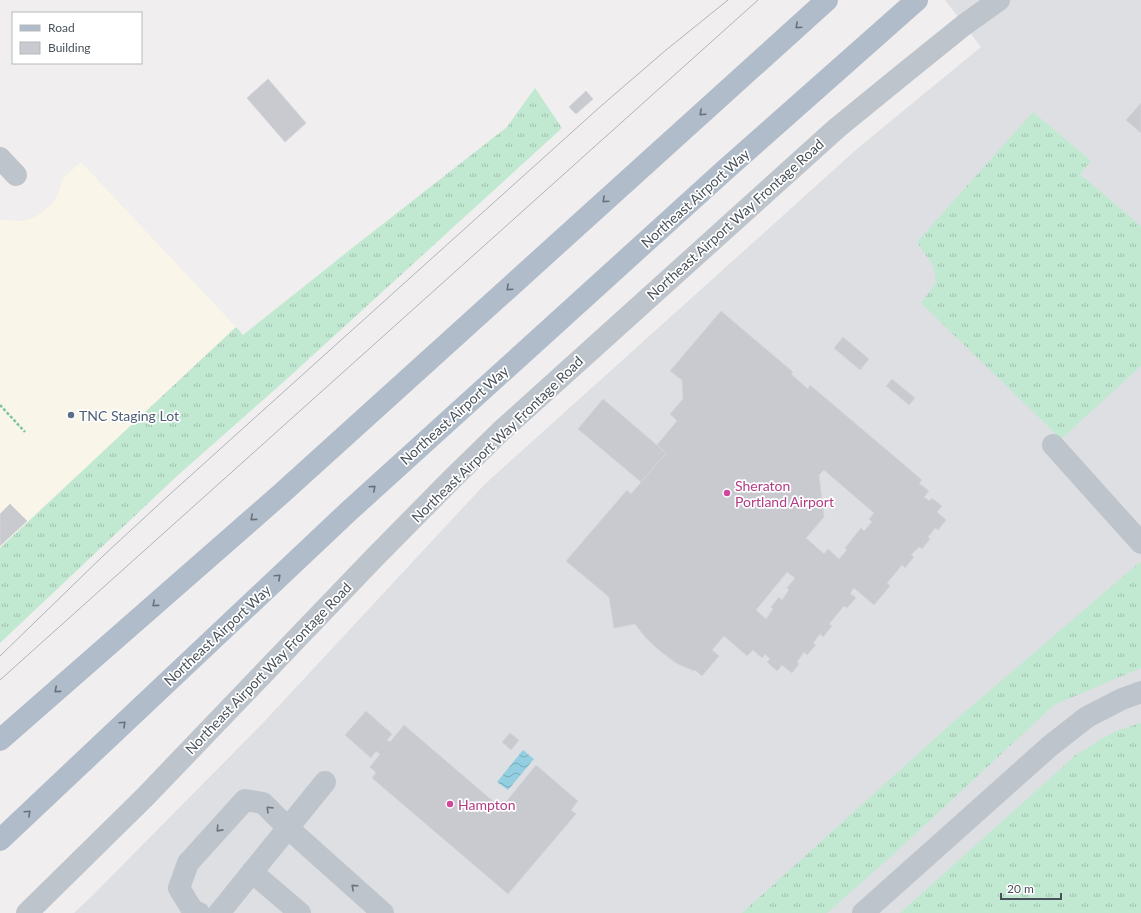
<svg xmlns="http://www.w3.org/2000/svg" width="1141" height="913" font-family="Lato,sans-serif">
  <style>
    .commercial { fill: #f9f5e8 }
    .airport { fill: #dddfe2 }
    .grass { fill: url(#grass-tufts) }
    .water { fill: url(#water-waves) }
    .building { fill: #c9cad0; stroke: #d2d4d8; fill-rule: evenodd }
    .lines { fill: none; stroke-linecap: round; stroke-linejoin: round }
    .path { stroke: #7dc3a2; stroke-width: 2.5; stroke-dasharray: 3 2; stroke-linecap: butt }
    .minor { stroke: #bec4cb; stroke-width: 22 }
    .major { stroke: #b0bcc9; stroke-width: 22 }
    .tram { stroke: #b1b3b7; stroke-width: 1 }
    .oneway { stroke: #67707b }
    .oneway2 { stroke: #6b737b }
    .service-dot { fill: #5c6f8a; stroke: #fff; stroke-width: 1.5 }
    .hotel-dot { fill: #d1479c; stroke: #fff; stroke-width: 1.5 }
    .labels { text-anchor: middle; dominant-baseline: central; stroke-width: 3.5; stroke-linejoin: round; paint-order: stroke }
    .street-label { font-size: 14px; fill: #485059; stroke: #fff }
    .service-label { font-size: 14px; fill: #4e5e75; stroke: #fff; text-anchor: start }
    .hotel-label { font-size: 14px; fill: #b23c85; stroke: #fff; text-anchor: start }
  </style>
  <defs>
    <pattern id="grass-tufts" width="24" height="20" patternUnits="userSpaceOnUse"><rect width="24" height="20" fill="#c1e9d1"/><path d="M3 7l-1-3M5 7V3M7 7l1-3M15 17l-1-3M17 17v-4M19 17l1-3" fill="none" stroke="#9fbfad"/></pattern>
    <pattern id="water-waves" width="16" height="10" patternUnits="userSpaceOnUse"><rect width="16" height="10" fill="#93cfe1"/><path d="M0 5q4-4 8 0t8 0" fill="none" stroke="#7aaab9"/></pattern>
  </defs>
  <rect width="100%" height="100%" fill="#f0eeee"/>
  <path class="commercial" d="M81,162l155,165 -236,221v-329l3,1 16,1 11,-2 10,-5 12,-10 5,-8 6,-18z"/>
  <path class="airport" d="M945,0h196v913h-1067l18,-17 170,-172 222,-239 374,-337 123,-101z"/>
  <g class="grass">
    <path d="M535,88l27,40 -273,249 -112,99 -177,167v-95l236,-221 7,8 113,-90 151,-118z"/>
    <path d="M1033,112l58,49 -11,13 61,52v140l-80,73 -140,-136 15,-20 -2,-16 -17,-25z"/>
    <path d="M1140,562l1,1v105l-87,37 -167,155 -60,53h-85l210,-190z"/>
    <path d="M1141,723v190h-241l176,-158 27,-17 16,-8z"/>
  </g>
  <path class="water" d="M523,750l11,9 -26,31 -11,-8z"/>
  <g class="building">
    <path d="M268,79l38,44 -21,19 -38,-44z"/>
    <path d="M586,91l7,8 -17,15 -7,-7z"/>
    <path d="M1141,103v30l-15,-13z"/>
    <path d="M721,311l72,61 -2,2 17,15 2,-4 112,95 -3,3 10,8 -5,6 5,4 3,-3 10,8 -5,6 9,8 -8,10 -3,-2 -7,9 2,2 -8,10 -3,-2 -8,8 3,2 -9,11 -3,-3 -15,18 3,3 -16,19 -20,-17 -4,5 6,5 -9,10 -3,-2 -15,18 3,2 -9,11 -3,-3 -7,9 3,2 -9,10 -3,-3 -7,10 2,2 -7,9 -10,-8 -5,6 -10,-9 3,-3 -5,-5 -3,4 -9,-8 -6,6 -23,-20 -12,14 7,6 -17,20 -7,-6 -1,1 -18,-8 -16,-12 -14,-13 -11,-14 -21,4 -5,-31 -43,-36 61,-71 4,4 35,-41 -9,-8 20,-24 -7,-7 13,-15 -1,-19 -12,-9zM824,470l50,43 -5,6 3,3 -8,9 -3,-3 -16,20 2,2 -8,9 -11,-10 -4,5 -18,-16 18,-21 -5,-42zM787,572l8,6 -8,10 2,2 -7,10 -3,-3 -8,10 2,2 -7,10 -10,-9z"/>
    <path d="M843,337l26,22 -9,11 -26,-22z"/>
    <path d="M892,379l23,19 -6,7 -23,-19z"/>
    <path d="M603,399l63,54 -25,29 -63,-53z"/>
    <path d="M10,504l17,17 -27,25v-32z"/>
    <path d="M366,711l26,23 -5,6 3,2 14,-17 97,83 35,-43 42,36 -7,9 5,4 -68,80 -136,-116 4,-5 -6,-6 10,-13 -4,-3 -5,7 -26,-23z"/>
    <path d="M510,733l9,7 -8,10 -9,-8z"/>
  </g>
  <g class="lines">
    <path class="path" d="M0,405l25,27"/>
    <g class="minor">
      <path d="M0,158l16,17"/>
      <path d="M1053,445l88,98"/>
      <path d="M252,872l48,41"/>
      <path d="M27,913l118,-116 230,-240 76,-77 49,-48 337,-304 65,-53 62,-50 35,-25"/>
      <path d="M199,913l-6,-2 -14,-23 9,-25 57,-63 18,3 25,25 95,85"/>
      <path d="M219,913l106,-131"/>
      <path d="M863,913l187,-167 37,-29 35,-18 19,-7"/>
    </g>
    <g class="major">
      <path d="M0,740l282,-247 545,-493"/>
      <path d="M0,840l349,-329 376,-341 192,-170"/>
    </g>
    <g class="tram">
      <path d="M0,656l104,-101 65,-60 432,-389 65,-56 62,-50"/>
      <path d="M0,680l758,-680"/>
    </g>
  </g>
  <defs><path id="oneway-chevron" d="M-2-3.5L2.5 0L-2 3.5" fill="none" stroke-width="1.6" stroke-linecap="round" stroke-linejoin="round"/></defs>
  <g class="oneway">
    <use href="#oneway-chevron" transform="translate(798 26) rotate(138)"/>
    <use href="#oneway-chevron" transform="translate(702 113) rotate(138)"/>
    <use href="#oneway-chevron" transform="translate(605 200) rotate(138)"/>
    <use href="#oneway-chevron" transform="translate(509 288) rotate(138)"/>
    <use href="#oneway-chevron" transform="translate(373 488) rotate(-42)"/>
    <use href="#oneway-chevron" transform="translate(253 518) rotate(139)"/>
    <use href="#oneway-chevron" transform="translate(278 577) rotate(-43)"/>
    <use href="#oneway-chevron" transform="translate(155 604) rotate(139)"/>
    <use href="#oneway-chevron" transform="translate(57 690) rotate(139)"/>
    <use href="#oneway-chevron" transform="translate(123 724) rotate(-43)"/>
    <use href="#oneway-chevron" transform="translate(28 813) rotate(-43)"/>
  </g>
  <g class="oneway2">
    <use href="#oneway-chevron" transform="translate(269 809) rotate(-136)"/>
    <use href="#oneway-chevron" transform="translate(219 829) rotate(132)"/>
    <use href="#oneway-chevron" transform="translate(354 887) rotate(-138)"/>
  </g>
  <circle class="service-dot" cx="71" cy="415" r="4"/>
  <g class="hotel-dot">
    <circle cx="727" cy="493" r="4"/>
    <circle cx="450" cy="804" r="4"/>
  </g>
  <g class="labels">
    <g class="street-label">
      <text transform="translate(695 198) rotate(-42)">Northeast Airport Way</text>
      <text transform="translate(735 219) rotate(-42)">Northeast Airport Way Frontage Road</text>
      <text transform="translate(454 415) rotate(-42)">Northeast Airport Way</text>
      <text transform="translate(497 439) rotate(-44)">Northeast Airport Way Frontage Road</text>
      <text transform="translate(217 635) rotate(-43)">Northeast Airport Way</text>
      <text transform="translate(268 668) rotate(-46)">Northeast Airport Way Frontage Road</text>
    </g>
    <g class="service-label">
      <text x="79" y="415">TNC Staging Lot</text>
    </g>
    <g class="hotel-label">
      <text x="735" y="485">Sheraton<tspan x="735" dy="16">Portland Airport</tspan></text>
      <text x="458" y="804">Hampton</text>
    </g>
  </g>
  <rect x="12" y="12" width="130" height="52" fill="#ffffff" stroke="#b6b9bd"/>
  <rect x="20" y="25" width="20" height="6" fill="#b0bcc9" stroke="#b6b9bd"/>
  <text x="48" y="32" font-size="12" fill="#485059">Road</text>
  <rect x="20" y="42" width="20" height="12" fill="#c9cad0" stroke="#b6b9bd"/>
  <text x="48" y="52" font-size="12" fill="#485059">Building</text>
  <path d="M1001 893v6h60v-6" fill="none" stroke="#485059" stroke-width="2"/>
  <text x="1007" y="893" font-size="12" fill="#485059" stroke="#ffffff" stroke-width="3" paint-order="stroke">20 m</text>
</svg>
